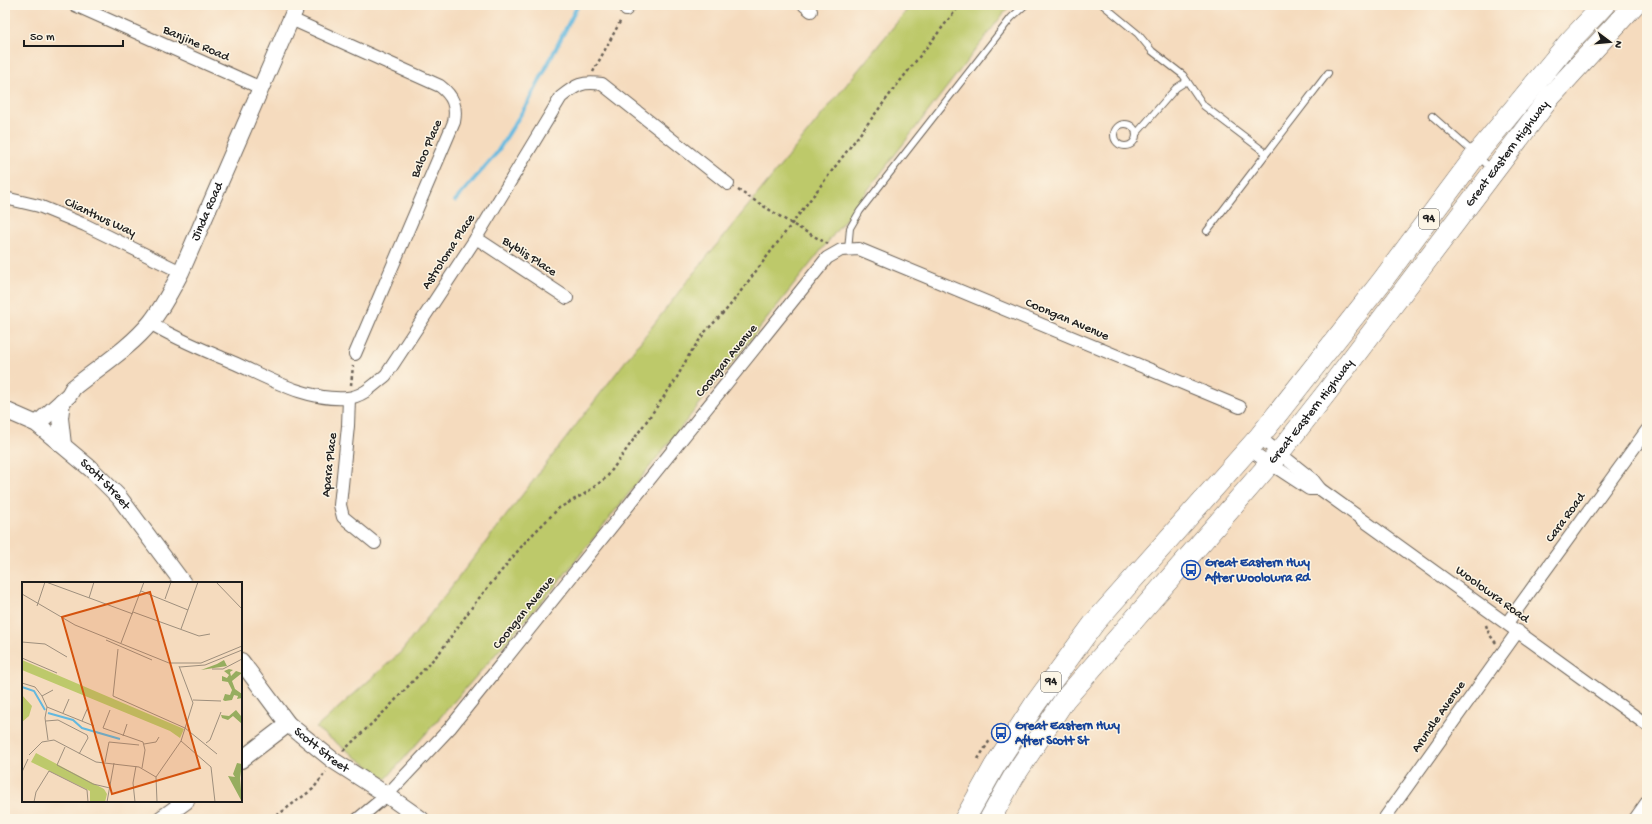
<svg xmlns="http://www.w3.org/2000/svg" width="1652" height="824" font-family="'Gochi Hand',sans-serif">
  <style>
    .green { fill: #bdc96b; stroke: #6c7244 }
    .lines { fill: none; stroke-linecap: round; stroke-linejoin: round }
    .stream { stroke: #62b8df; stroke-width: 4 }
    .lane-casing { stroke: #685f55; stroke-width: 8 }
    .street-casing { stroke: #685f55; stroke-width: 14 }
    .secondary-casing { stroke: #685f55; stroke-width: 18 }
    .highway-casing { stroke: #685f55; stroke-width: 22 }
    .path { stroke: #685f55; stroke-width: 2.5; stroke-dasharray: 3 3; stroke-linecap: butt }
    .lane { stroke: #fff; stroke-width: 6 }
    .street { stroke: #fff; stroke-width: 12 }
    .secondary { stroke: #fff; stroke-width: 16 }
    .highway { stroke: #fff; stroke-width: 21 }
    .labels { text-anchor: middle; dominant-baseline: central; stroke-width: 3; stroke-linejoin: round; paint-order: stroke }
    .shield { fill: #fcf5e5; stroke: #5f5d58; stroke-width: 1 }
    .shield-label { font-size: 12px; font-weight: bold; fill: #1c1c1c }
    .street-label { font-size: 13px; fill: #1c1c1c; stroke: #fcf5e5 }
    .transit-label { font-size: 13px; font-weight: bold; fill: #164399; stroke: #fcf5e5; text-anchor: start }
    .inset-river { fill: none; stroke: #62b8df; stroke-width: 2 }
    .inset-road { fill: none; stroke: #9e8f7d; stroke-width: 1 }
    .view { fill: #d4530e; fill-opacity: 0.15; stroke: #d4530e; stroke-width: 2 }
    .inset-edge { fill: none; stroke: #1c1c1c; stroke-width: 2 }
  </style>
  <rect width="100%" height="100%" fill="#fcf5e5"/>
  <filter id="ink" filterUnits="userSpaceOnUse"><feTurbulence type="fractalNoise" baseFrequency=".025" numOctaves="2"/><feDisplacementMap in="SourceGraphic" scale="8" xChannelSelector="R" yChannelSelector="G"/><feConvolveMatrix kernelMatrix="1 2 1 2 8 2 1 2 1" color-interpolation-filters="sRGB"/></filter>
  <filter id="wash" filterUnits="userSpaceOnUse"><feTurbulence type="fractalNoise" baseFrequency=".012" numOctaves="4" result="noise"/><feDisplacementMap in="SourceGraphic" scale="16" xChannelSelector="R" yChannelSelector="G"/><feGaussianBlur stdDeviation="0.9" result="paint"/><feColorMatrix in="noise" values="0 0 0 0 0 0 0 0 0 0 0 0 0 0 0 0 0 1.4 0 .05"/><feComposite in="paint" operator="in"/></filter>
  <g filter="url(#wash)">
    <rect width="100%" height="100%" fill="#f5dbbe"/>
    <path class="green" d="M911,5h99l-176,229 -276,349 -172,196 -70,-51 85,-76 287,-372z"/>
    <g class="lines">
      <path class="stream" d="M455,201l41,-47 33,-53 49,-96"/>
    </g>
  </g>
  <g filter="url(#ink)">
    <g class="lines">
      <g class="lane-casing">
        <g id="lane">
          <path d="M1103,5l35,29 14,17 31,24 21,31 62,47"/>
          <path d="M1432,116l60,53"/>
          <circle cx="1125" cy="135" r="11"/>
          <path d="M1136,134l40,-46 11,-7"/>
          <path d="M1207,231l121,-158"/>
          <path d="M848,250l2,-22 10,-17 151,-193 14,-13"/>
        </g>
      </g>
      <g class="street-casing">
        <g id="street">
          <path d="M75,5l186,83"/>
          <path d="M804,5l7,6"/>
          <path d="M626,10l4,-5"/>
          <path d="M291,19l149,67c13,10 17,20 14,36l-99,232"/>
          <path d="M5,198l34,8 46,19 96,47"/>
          <path d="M476,238l91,60"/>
          <path d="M150,323c26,16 54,27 82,39 37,16 74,39 115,36 16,-1 28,-14 39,-23l90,-137 85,-141c15,-12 21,-16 41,-13l126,100"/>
          <path d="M349,398l-1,28 -8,79 3,12 32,26"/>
          <path d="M1259,437l54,43 7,9 327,236"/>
          <path d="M1248,449l61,40h11"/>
          <path d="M1507,623l140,-193"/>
          <path d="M358,819l29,-24 63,-67 377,-470 14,-8 18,-1 381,158"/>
          <path d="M1384,819l134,-188"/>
          <path d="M1635,819l12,-17"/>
        </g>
      </g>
      <g class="secondary-casing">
        <g id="secondary">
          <path d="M62,401l-2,17 3,27"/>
          <path id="s1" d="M5,410l32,14 54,45 28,28 64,86"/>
          <path id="s2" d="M37,424l32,-29 4,-7c26,-21 57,-40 78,-66 12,-15 21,-33 30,-50l116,-267"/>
          <path id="s3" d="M241,661l47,63 46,37 53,34 34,24"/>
          <path d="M241,760l47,-36"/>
          <path d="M161,819l25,-18"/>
        </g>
      </g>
      <g class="highway-casing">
        <g id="highway">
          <path d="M965,819l29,-52 41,-63 60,-82 164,-185 123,-156 94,-126 94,-114 34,-36"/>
          <path id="s4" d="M990,819l23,-41 52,-79 214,-246 48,-61 223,-295 84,-92"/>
        </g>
      </g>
      <g class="path">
        <path d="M593,72l28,-52"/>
        <path d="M738,190l54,34 36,20"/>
        <path d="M351,385l2,-19"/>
        <path d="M1486,625l3,9 7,9"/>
        <path d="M343,751l44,-42 53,-57 35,-49 51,-62 33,-33 27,-15 21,-16 68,-96 14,-26 16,-23 23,-24 169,-223 63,-80"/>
        <path d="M978,759l12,-19"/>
        <path d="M272,819l41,-30 13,-17"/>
      </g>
      <use href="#lane" class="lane"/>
      <use href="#street" class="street"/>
      <use href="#secondary" class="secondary"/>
      <use href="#highway" class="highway"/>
    </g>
  </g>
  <defs>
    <g id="bus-ring" transform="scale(1)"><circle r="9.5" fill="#fcf5e5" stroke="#1a4fb4" stroke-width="1.5"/><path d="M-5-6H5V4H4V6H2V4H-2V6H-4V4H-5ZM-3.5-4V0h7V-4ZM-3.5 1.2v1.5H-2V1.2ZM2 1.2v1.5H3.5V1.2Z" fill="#1a4fb4"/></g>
  </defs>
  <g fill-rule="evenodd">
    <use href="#bus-ring" x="1191" y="570"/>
    <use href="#bus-ring" x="1001" y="733"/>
  </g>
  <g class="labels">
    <g class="shield">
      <rect x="1419" y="209" width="20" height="20" rx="3"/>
      <rect x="1041" y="672" width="20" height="20" rx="3"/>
    </g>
    <g class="shield-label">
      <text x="1429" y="219">94</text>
      <text x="1051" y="682">94</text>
    </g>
    <g class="street-label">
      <text transform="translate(196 44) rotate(24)">Banjine Road</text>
      <text transform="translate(427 149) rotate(-67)">Baloo Place</text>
      <text stroke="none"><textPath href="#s4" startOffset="844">Great Eastern Highway</textPath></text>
      <text stroke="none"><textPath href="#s2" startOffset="278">Jinda Road</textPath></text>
      <text transform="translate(100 218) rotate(25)">Clianthus Way</text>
      <text transform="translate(449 252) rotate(-57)">Astroloma Place</text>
      <text transform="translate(529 257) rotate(33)">Byblis Place</text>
      <text transform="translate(1067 320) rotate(23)">Coongan Avenue</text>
      <text transform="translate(727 361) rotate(-51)">Coongan Avenue</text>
      <text stroke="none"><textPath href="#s4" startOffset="520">Great Eastern Highway</textPath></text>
      <text transform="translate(330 465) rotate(-84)">Apara Place</text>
      <text stroke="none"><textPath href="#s1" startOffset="126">Scott Street</textPath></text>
      <text transform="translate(1566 518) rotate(-54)">Cara Road</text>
      <text transform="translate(1492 595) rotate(36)">Woolowra Road</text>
      <text transform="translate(524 613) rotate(-51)">Coongan Avenue</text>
      <text transform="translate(1439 717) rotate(-55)">Arundle Avenue</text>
      <text stroke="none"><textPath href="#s3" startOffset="121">Scott Street</textPath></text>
    </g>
    <g class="transit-label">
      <text x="1205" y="563">Great Eastern Hwy<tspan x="1205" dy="15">After Woolowra Rd</tspan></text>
      <text x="1015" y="726">Great Eastern Hwy<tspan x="1015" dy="15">After Scott St</tspan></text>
    </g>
  </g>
  <g transform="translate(22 582)">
    <rect width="220" height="220" fill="#f5dbbe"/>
    <path d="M0,78l162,69 -4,9 -10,-7 -148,-61zM0,113l10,11 -3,10 -7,6zM14,171l68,36 3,5 -2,8h-15v-11l-59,-29z" fill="#bdc96b"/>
    <path d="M202,78l3,6 -26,4 16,-6zM207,87l4,1 -3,2 1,4 5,-5 6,2 -10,8 3,8 7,5v4l-5,1 1,-3 -4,-1 -2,5 -7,1 -2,-1 2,-6 5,1 2,-5 -4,-8 -6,-1v-5l5,2 2,-3 -5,-4zM214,128l5,6 1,-3v11l-9,-8 -5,4 -6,-2 -1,-3 8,1zM215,181l5,1 -2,14 2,24 -14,-26 7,1 -2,-3z" fill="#96ad5f"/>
    <path class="inset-river" d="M0,105l12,4 11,19M26,131l25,7 9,8 38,11"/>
    <path class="inset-road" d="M24,0l87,32M194,0l26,27M119,9l47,19M0,12l53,31 94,38h32l41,-17M67,16l5,-16M143,17l6,-17M15,24l8,-24M111,30l66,24 11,-2M159,47l17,-47M84,58l46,20M0,60l23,2 22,13M99,61l23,-61M96,67l-5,47 72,32 32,26M0,76l35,15M158,85l25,-2 37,-15M190,87h11l19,-10M0,101l13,4 7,9 5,11 -2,11 3,22M20,114l11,-6M171,118l28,1M25,125l47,19M88,128l-7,18 40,14 2,8 -3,18M41,131l6,-14M24,139l12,-1 29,15 1,3 -9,16M60,139l6,-14M101,154l4,-12M159,159l30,26 4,35M184,161l4,-3 11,-28M122,162l12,-2 3,-5M43,165l-8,18 36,19 17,4M7,173l13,-13 12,-2 42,22 43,5 17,10M83,180l4,-20 30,3M0,190l6,-13M12,220l2,-10 13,-21 38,19 1,12M85,220l7,-39M113,220l-2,-19 3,-17M135,220l-1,-25 25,-36 12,-38 -14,-37"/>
    <path class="view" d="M128,10l50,176 -88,26 -50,-177z"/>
    <rect width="220" height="220" class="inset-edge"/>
  </g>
  <rect width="1652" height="824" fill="none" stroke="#fcf5e5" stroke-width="20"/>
  <g transform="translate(1610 42) rotate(106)" stroke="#fcf5e5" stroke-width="3" paint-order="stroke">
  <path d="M0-3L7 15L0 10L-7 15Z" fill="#1c1c1c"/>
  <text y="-6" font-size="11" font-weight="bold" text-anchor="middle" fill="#1c1c1c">N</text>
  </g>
  <path d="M24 40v6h99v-6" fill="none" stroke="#1c1c1c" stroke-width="2"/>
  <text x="30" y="40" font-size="12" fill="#1c1c1c" stroke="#fcf5e5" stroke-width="3" paint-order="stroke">50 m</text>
</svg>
